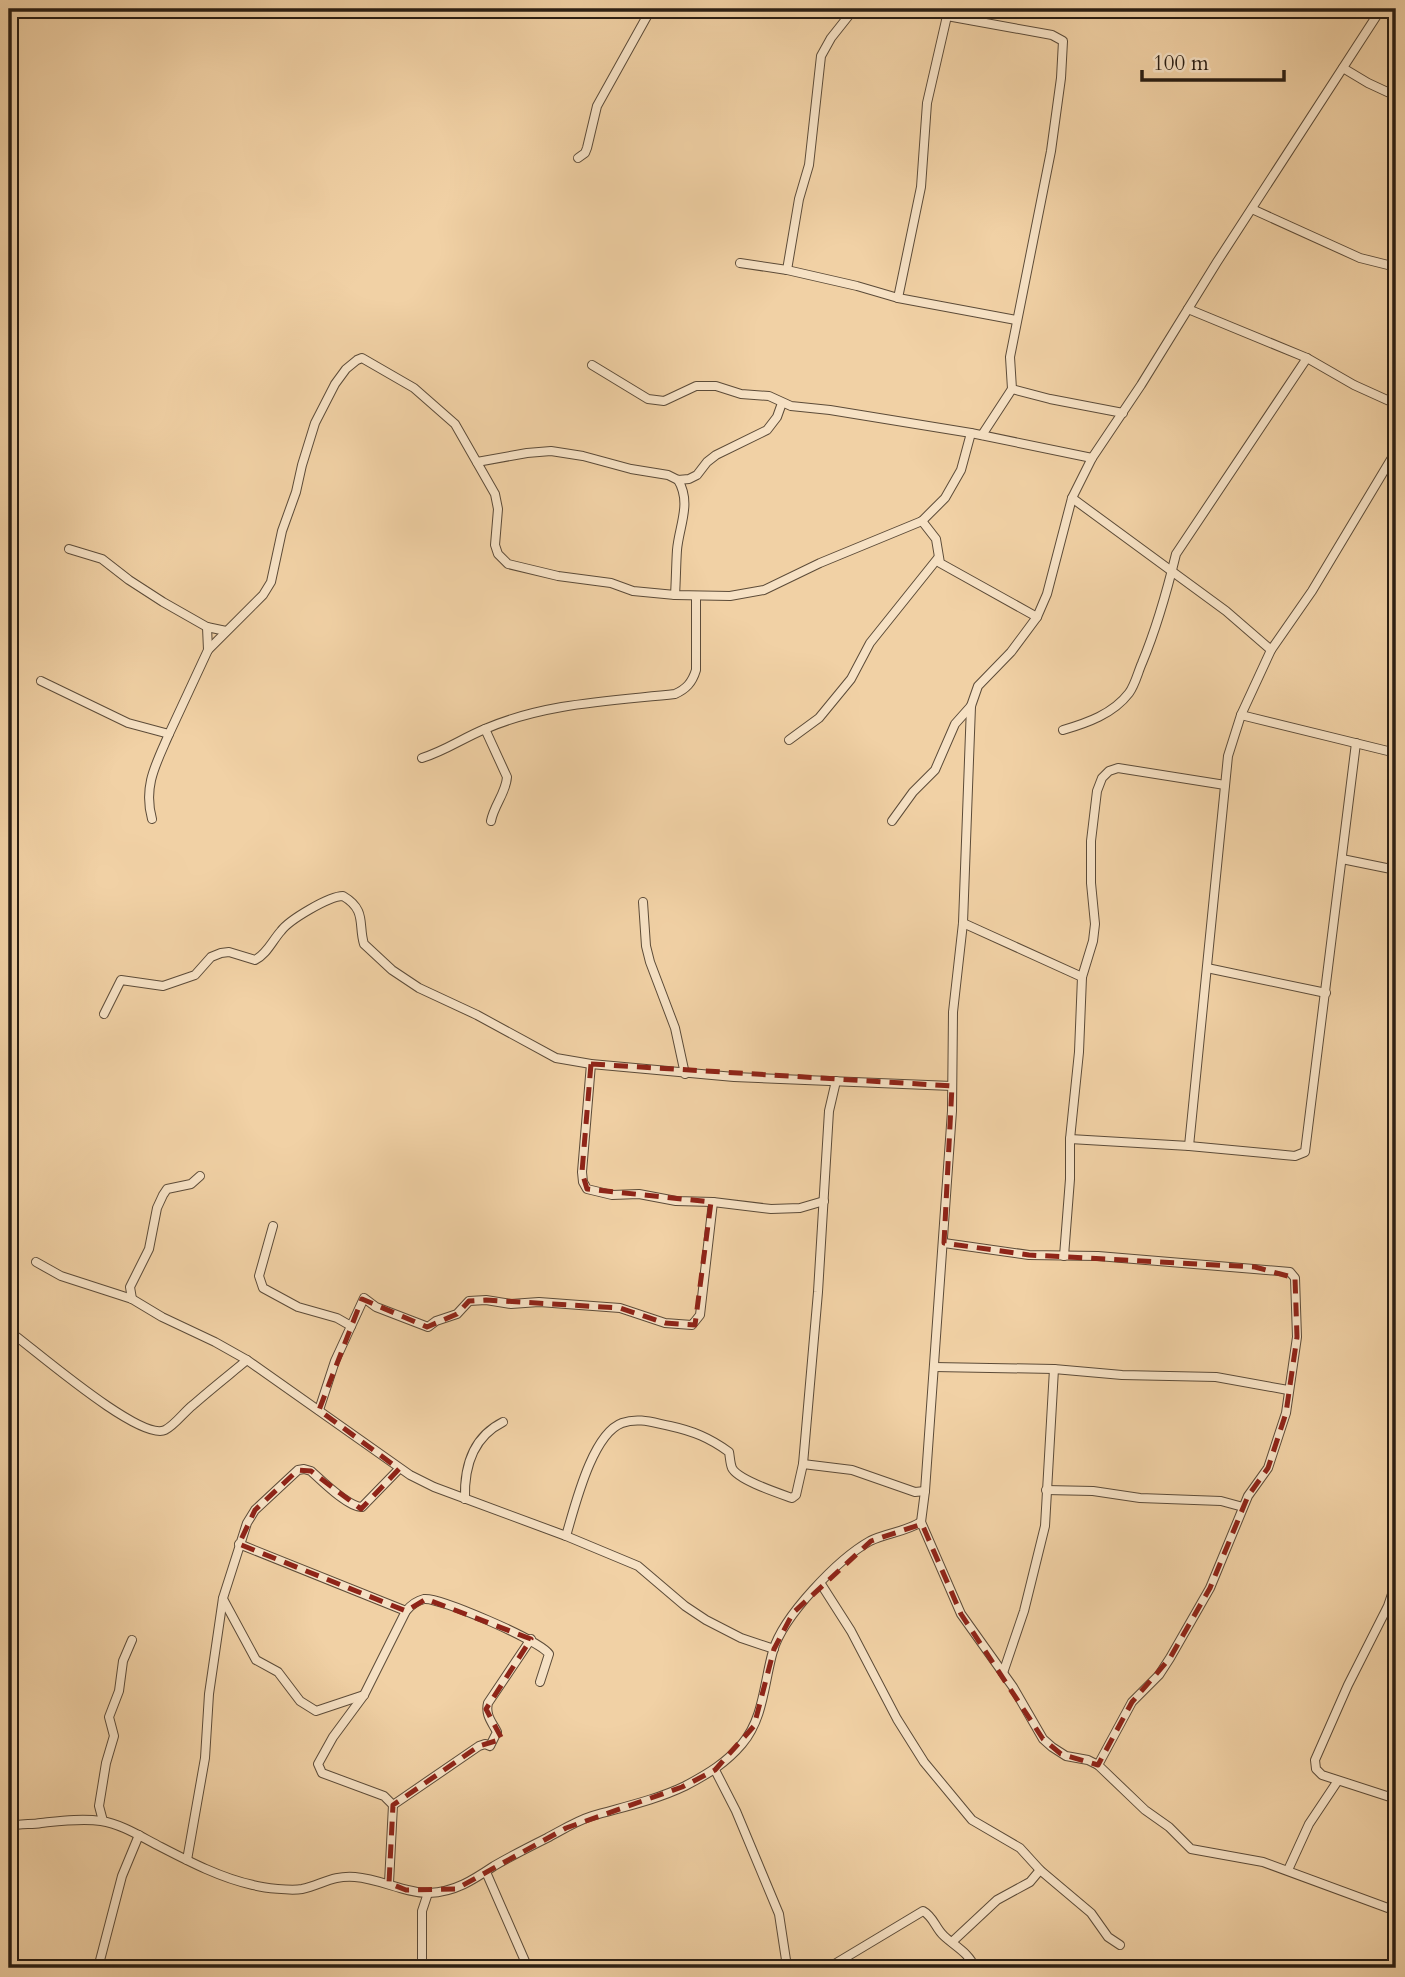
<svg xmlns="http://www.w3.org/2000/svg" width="1405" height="1977" font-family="Cardo,serif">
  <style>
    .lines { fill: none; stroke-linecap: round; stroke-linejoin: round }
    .minor-casing { stroke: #5c4b38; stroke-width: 10 }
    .minor { stroke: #f6e1c4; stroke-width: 8 }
    .marked { fill: none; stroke: #8f2418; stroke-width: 5; stroke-dasharray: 14 9; stroke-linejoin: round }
  </style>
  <rect width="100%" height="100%" fill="#f1d1a5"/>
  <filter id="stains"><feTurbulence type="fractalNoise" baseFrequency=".00286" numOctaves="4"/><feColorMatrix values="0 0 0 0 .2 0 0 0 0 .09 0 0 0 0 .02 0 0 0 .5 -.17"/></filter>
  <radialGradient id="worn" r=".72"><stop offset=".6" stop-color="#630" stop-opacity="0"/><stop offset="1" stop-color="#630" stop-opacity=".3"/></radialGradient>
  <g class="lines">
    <g class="minor-casing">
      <g id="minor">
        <path d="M927,9l20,7 105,19 11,6 -2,37 -10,73 -41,206 2,32 38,10 73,14"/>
        <path d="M1381,9l-164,253 -76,123 -49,73 -20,40 -25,96 -10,23 -26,35 -33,34 -7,20 -8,217 -10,89 -1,99 -27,380 -4,31 40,92 52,73 30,52 9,8 14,9 22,4 10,5 47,45 24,17 22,22 72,13 133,49"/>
        <path d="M1343,68l25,15 28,13"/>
        <path d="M578,158l7,-5 2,-5 10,-42 54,-97"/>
        <path d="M1252,209l108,49 36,9"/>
        <path d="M1396,222v10"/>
        <path d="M740,263l47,7 70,16 41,12 118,22"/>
        <path d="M787,270l12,-71 10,-34 12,-109 10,-18 23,-29"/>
        <path d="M898,298l23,-111 6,-84 20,-87"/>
        <path d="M1188,309l119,49 47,27 42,19"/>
        <path d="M592,365l56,34 16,2 32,-15h20l25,8 28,2 22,10 39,4 141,23 121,25"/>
        <path d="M982,435l30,-46"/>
        <path d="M477,462l50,-9 24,-2 32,5 48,13 37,6 10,5 11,-1 8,-4 10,-13 9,-7 51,-25 10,-13 5,-14"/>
        <path d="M1072,498l154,113 45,39"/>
        <path d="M922,521l14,18 4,24 97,54"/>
        <path d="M69,549l33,10 27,21 34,22 44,25 19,4"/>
        <path d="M675,595c1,-15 1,-30 2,-45 2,-24 15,-47 1,-70"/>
        <path d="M207,627l1,23"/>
        <path d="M41,681l87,42 41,11 39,-84 55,-55 8,-13 11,-51 14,-39 6,-27 13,-42 20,-39 11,-15 11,-9 5,-2 52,30 41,36 40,70 3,15 -3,36 3,9 10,10 50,12 53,7 22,8 42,4 55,1 34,-6 56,-27 102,-42 23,-23 16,-28 10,-37"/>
        <path d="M1241,715l155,38"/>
        <path d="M485,729l22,48c-1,16 -13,28 -16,44"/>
        <path d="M1063,730c24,-7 50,-16 66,-37 6,-8 9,-21 13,-30 15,-36 25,-72 34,-109l131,-196"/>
        <path d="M789,740l30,-22 32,-39 19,-36 68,-85"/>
        <path d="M422,758c23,-7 41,-20 63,-29 60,-26 126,-28 190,-35 11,-5 17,-11 21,-24v-74"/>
        <path d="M152,819c-9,-33 4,-55 17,-85"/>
        <path d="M892,821l21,-29 22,-22 20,-46 16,-18"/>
        <path d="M1342,859l54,11"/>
        <path d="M643,902l3,44 4,16 25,66 10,46"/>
        <path d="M963,923l119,54"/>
        <path d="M1207,968l119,25"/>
        <path d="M104,1014l17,-34 42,6 32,-11 16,-18 10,-4 8,-1 26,8c12,-6 17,-19 26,-29 8,-11 48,-35 62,-35 24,14 15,29 21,48l28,26 27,18 58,27 79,43 35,6 143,13 218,9"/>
        <path d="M591,1064l-9,108 1,10 4,7 25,6 27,-1 37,7 37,1 58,7 29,-1 24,-7"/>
        <path d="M1070,1139l119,7 106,10 10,-4 51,-409"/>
        <path d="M1189,1146l39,-390 13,-41 30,-65 41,-59 84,-140"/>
        <path d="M273,1226l-14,50 4,12 35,19 39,11 14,8"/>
        <path d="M944,1243l85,12 69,1 192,16 5,6 2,59 -11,76 -18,55 -20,28 -38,92 -40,70 -11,17 -27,27 -34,63"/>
        <path d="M1064,1256l6,-77v-40l9,-87 3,-75 11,-36 2,-17 -4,-41v-42l6,-50 5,-13 7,-7 9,-3 107,17"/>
        <path d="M36,1262l25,14 71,23 30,18 53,25 32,18 163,115 24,12 132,49 72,30 47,40 21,14 35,18 33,11"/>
        <path d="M132,1299l-2,-12 19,-38 8,-41 6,-13 4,-6 24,-5 9,-8"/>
        <path d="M9,1331c24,17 131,111 156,99 10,-5 19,-18 28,-25 18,-16 36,-30 54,-45"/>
        <path d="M934,1367l120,2 68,6 94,2 72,13"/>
        <path d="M319,1410l16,-49 29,-63 12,9 52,20 8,-6 21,-7 12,-13 17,-1 25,4 28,-2 81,6 45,15 27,2 8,-10 13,-113"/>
        <path d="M803,1464l49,6 63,22 10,-1"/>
        <path d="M1046,1490l47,1 47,7 81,3 22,6"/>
        <path d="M465,1499c-1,-32 8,-62 38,-77"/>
        <path d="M566,1536c9,-30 26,-102 56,-113 17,-6 32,0 48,3 23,5 40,12 59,26 1,5 1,11 3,16 6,12 46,25 60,30l4,-3 7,-31 15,-172 11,-181 7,-30"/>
        <path d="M239,1544l167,67"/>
        <path d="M1396,1582l-8,24 -40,79 -33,75 1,9 6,6 74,24"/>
        <path d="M821,1584l30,47 46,88 27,43 48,58 48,28 20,22 51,43 17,24 12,8"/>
        <path d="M223,1599l33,61 22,12 22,29 16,10 48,-16"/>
        <path d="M1003,1673l21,-62 21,-85 9,-157"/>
        <path d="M715,1770l21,41 43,103 7,46 4,8"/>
        <path d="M393,1805l-9,-9 -62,-23 -4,-9 15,-27 31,-42 42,-84c5,-6 10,-10 18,-12 15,-2 115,41 125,55l-9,28"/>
        <path d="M393,1805l86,-59 6,-2 5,2 7,-14c-5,-10 -12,-17 -9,-29l43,-64"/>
        <path d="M103,1821l-4,-15 7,-43 8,-27 -5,-19 10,-26 4,-30 9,-21"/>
        <path d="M9,1827c10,-4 21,-2 32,-4 19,-2 41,-5 60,-2 21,3 42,17 60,26 29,15 60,31 92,38 11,3 38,6 49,4 19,-4 31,-14 53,-12 26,2 49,16 74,16 26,-1 44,-13 65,-27 17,-10 35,-19 53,-28 15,-8 29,-17 45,-22 31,-9 64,-16 93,-30 23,-12 41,-23 57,-42 22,-26 22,-62 31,-93 10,-35 65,-92 97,-110 16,-8 35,-9 51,-19"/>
        <path d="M187,1860l18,-102 4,-64 14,-96 24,-75 8,-13 43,-40 6,-1 7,2c11,10 37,36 51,36l37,-38"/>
        <path d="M1288,1870l21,-46 28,-42"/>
        <path d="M486,1872l42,96"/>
        <path d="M389,1883l4,-78"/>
        <path d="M952,1942l45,-42 33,-18 10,-12"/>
        <path d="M98,1967l20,1"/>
        <path d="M98,1968l24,-92 17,-41"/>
        <path d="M422,1968v-57l6,-18"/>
        <path d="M828,1968l95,-57c11,6 12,17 21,25 12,11 25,17 31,32"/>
      </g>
    </g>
    <use href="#minor" class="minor"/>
  </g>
  <path class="marked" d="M591,1064l361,22 -8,157 85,12 226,12 40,11 2,59 -11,76 -18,55 -20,28 -38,92 -40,70 -38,44 -34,63 -37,-11 -18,-15 -82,-125 -39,-90 -51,17 -78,72 -19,36 -20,77 -39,44 -33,17 -116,41 -110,61 -50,1 -17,-7 4,-78 86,-59 23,-7 -16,-30 45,-70 -105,-40 -20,12 -167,-67 16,-34 43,-40 13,1 50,38 38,-40 -80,-59 43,-111 65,28 30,-13 12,-13 17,-1 134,8 45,15 30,2 16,-123 -124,-13 -5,-17z"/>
  <rect width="1405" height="1977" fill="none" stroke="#f1d1a5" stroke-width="35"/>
  <rect x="10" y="10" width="1384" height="1956" fill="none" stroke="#2a1e13" stroke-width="3.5"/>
  <rect x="18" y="18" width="1370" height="1942" fill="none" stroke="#2a1e13" stroke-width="2"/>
  <path d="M1142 70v10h142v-10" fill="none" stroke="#2a1e13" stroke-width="3.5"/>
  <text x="1153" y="70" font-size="21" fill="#2a1e13" stroke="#f6e1c4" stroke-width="5" paint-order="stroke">100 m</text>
  <rect width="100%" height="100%" filter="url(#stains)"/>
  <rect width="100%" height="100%" fill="url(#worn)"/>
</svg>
